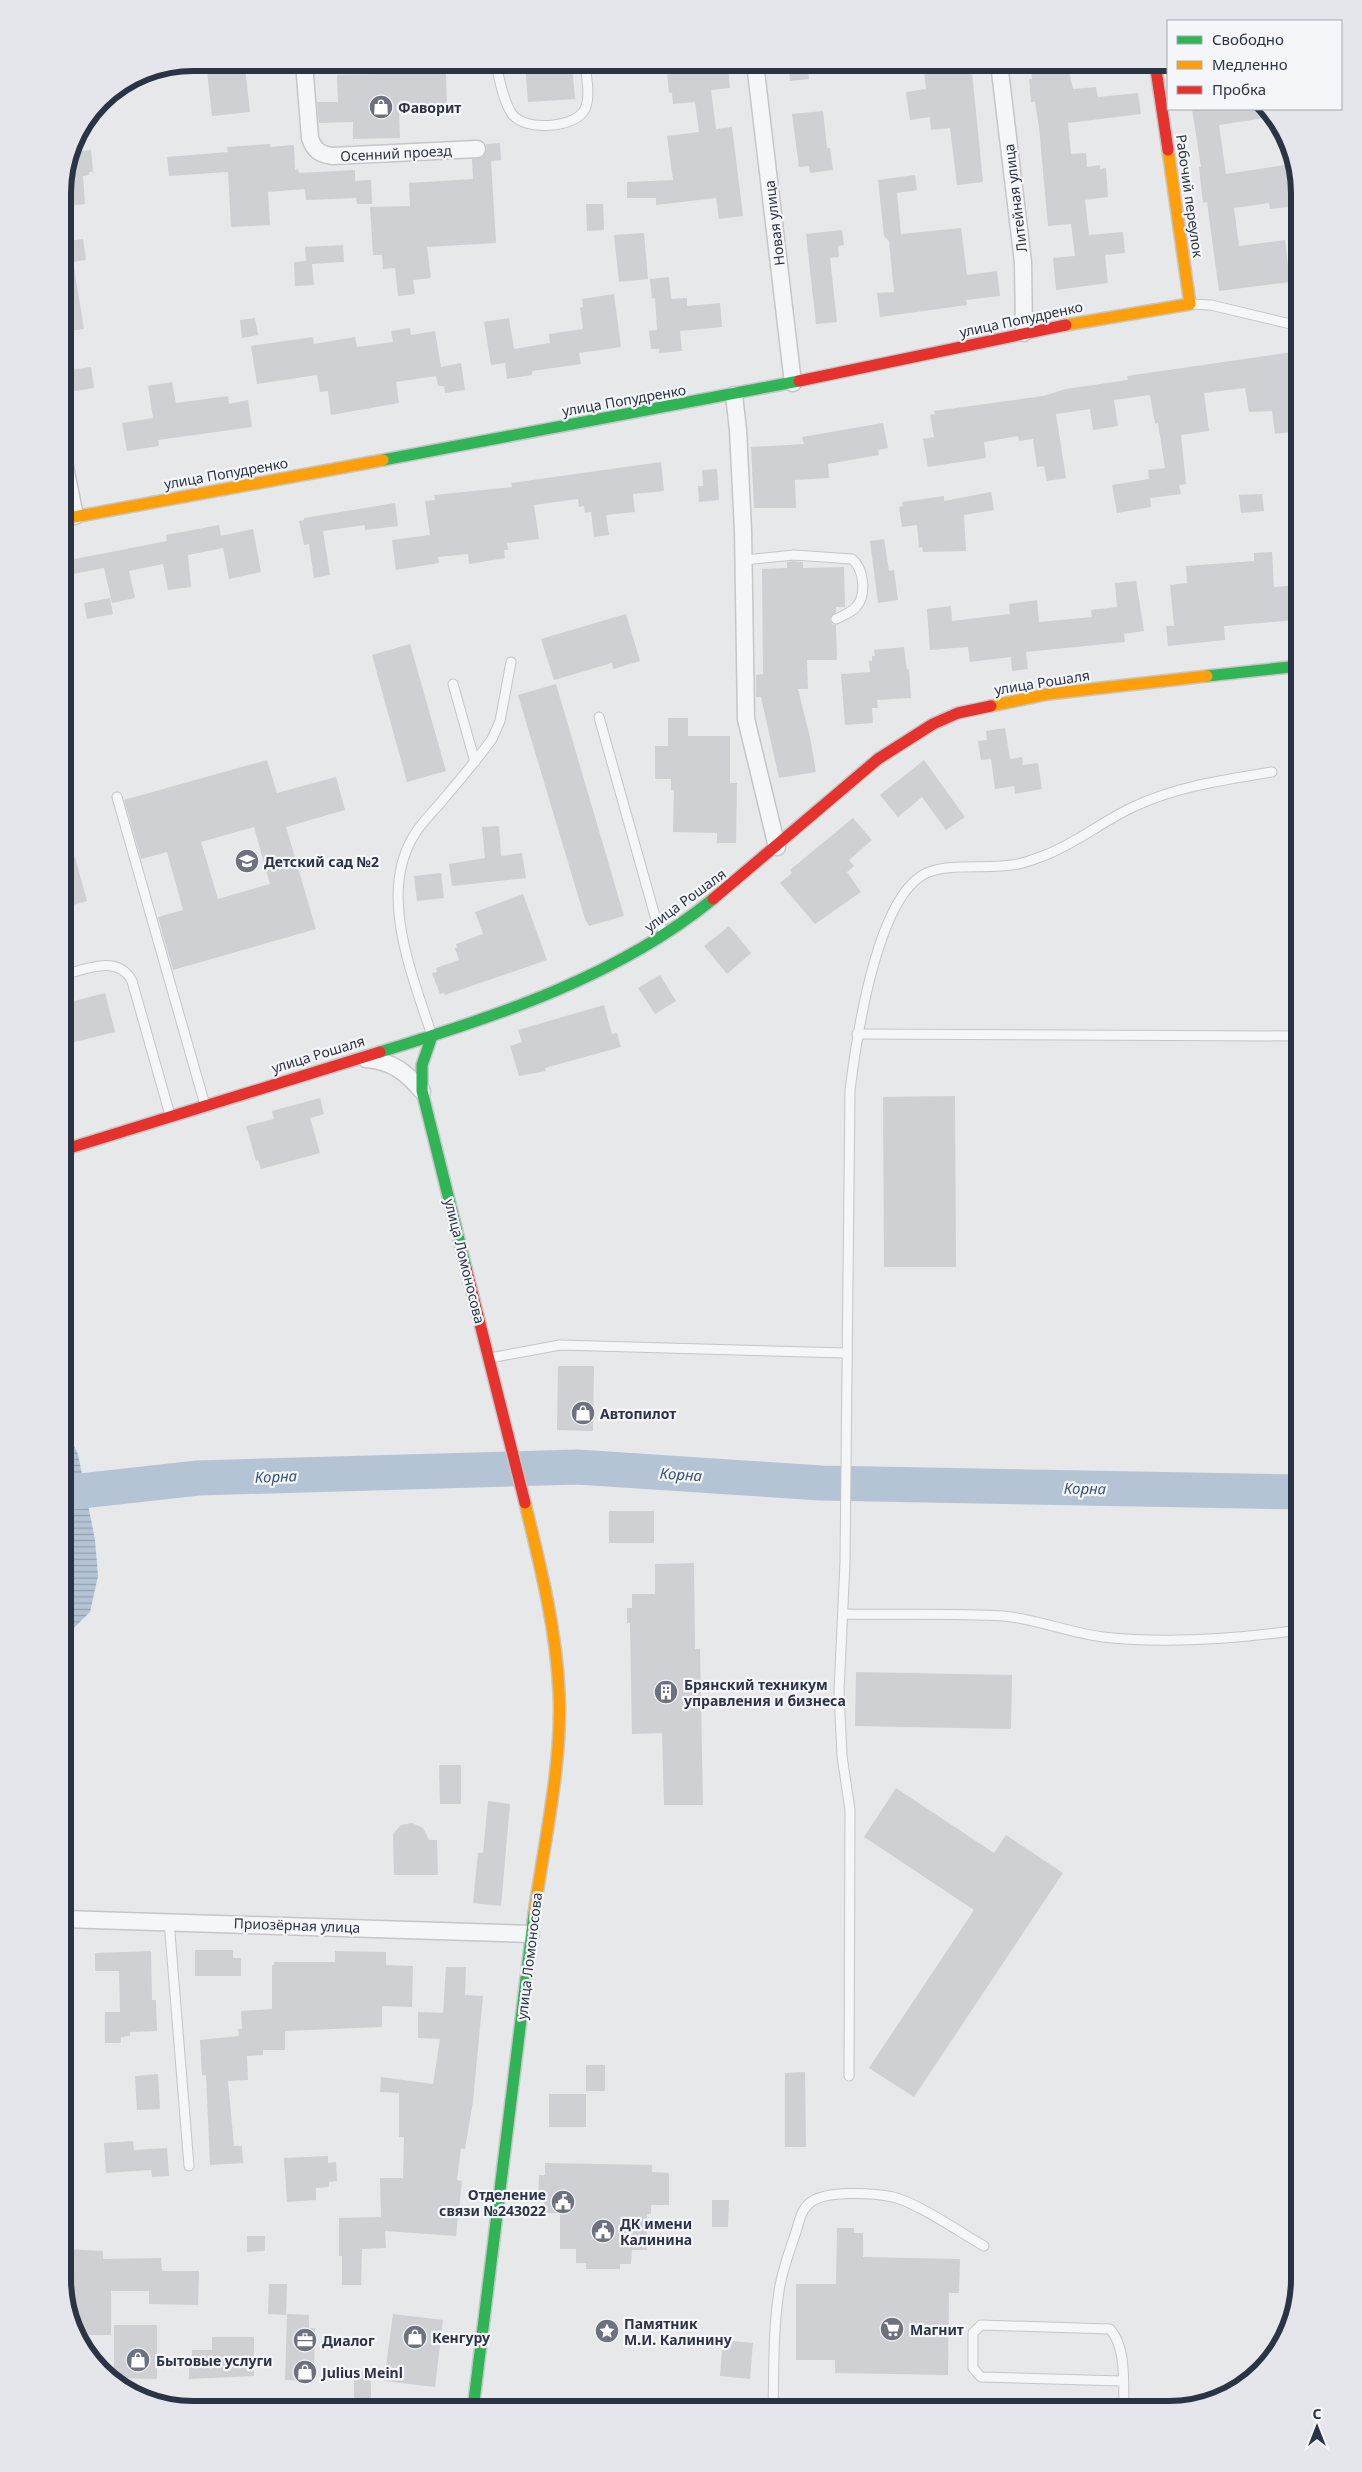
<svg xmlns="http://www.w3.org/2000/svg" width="1362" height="2472" font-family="'Noto Sans',sans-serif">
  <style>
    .water { fill: url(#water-rules) }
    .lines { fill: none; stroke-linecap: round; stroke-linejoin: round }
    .river { stroke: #b4c4d5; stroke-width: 35 }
    .building { fill: #ced0d3; fill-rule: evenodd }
    .lane-casing { stroke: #c4c6c8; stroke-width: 11 }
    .street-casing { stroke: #c4c6c8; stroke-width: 19 }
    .fast-casing { stroke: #c4c6c8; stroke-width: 14 }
    .slow-casing { stroke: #c4c6c8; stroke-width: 14 }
    .jam-casing { stroke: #c4c6c8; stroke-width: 14 }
    .lane { stroke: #f5f6f7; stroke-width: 9 }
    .street { stroke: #f5f6f7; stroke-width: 16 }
    .fast { stroke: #30b455; stroke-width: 11 }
    .slow { stroke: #ff9f0a; stroke-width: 11 }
    .jam { stroke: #e5322d; stroke-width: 11 }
    .labels { text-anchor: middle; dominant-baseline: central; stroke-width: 4.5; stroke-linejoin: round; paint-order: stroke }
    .poi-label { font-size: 14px; font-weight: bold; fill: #2b3445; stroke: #f4f6f9; text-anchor: start }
    .street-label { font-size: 14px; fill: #2b3445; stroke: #f4f6f9 }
    .water-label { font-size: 15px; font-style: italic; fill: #34527a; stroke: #f4f6f9 }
    .rim { fill: none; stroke: #2b3445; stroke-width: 6 }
  </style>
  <defs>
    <pattern id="water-rules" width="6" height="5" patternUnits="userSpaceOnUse" patternTransform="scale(1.25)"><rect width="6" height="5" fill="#b4c4d5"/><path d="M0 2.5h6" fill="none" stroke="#93a0af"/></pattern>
  </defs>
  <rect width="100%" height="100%" fill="#e6e8ea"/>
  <path class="water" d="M63,1430l7,8 8,16 17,86 3,36 -8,36 -20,20 -7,3z"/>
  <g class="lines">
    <path class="river" d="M63,1493l135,-15 379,-11 244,16 478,9"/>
  </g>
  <g class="building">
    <path d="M206,62l20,1 1,7 18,-3 5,45 -38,4z"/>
    <path d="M525,63h47l3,36 -47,3z"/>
    <path d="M788,63h19l2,16 -19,2z"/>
    <path d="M1030,63h37l6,26 23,-2 2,10 40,-4 3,21 -73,9 3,31 15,-1 1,14 13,-2v4l6,-1 2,29 -23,3 4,35 34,-3 2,21 -20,2 3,28 -52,7 -3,-32 22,-2 -4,-32 -23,2 -9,-99 -4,-25h-4l-2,-23h3z"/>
    <path d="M728,68l2,20 -19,2 5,39 16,-2 11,89 -24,3 -3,-21 -60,7v-7h-29v-16l46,-2 -6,-44 32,-4 -4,-30 -22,2 -1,-11h-3l-2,-21 20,-2v3z"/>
    <path d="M951,68l1,6 20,-2 11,110 -26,3 -7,-57 -19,2 -1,-13 -20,3 -4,-28 20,-3 -2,-18z"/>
    <path d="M446,72l1,39 -48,1 1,26 -47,1v-17l-34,1 -2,-21h21l-1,-27z"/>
    <path d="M1192,109h69l3,3 1,6 -46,7 7,49 66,-10 4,42 -26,3 -1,-6 -35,5 5,38 46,-6 5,42 -71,9 -12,-89 -4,1 -2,-17 -2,-19h2z"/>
    <path d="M823,111l4,37h3l3,22 -23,3 -1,-7 -10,1 -7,-53z"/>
    <path d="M78,132l3,19 10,-1 2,22h-4v3l-6,1 2,28 -22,2v-21z"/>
    <path d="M500,143l1,17 -10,1 5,82 -69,4 4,31 -18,2 2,14 -17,2 -3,-28 -12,1 -1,-14h-9l-3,-48 40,-1 -1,-23 64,-4 -1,-20 11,-2 4,-8 -1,-5z"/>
    <path d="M270,144v3l24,-2 1,25 3,-1 1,4 56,-3v11l16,-1 1,24h-15l-1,-6 -50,2 -1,-11 -37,3 2,33 -39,2 -3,-55 -59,4 -2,-19 61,-5 -1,-5z"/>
    <path d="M915,175l2,15 -20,3 4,41 60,-6 6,47 30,-4 3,25 -34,4 1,5 -87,12 -3,-24 17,-1 -5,-51 -5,-5 -6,-56z"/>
    <path d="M586,204h17l1,26 -17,1z"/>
    <path d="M842,230l2,15 -6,1 1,11 -9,1 7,64 -21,2 -10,-90z"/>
    <path d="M644,233l4,46 -29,3 -5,-47z"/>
    <path d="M83,239l3,21 -13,2 11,67 -21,3v-90z"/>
    <path d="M343,245l1,17 -32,2 2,21 -19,1 -1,-24 12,-1 -1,-14z"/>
    <path d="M669,277l2,22 16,-1v8l33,-3 2,24 -42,4 2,20 -23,2v-4h-8l-2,-18 8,-1 -2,-32 -3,1 -2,-20z"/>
    <path d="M614,294l7,53 -42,6 2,11 -49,7v4l-25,4 -2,-16 -14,2 -7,-43 25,-4 5,31 36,-6 -1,-9 34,-5 -3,-21 3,-1 -1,-8z"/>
    <path d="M255,318l3,17 -16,3 -2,-18z"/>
    <path d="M410,328l1,7 24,-4 6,36 20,-4 4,27 -20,3 -1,-7h-6l-2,-10 -40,6 3,21 -68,12 -3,-24 -8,1 -3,-17 -60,9 -6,-38 62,-9 1,7 41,-7 2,10 36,-5 -2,-11z"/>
    <path d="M1300,351v80l-25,3 -3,-23 -23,1 -4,-24 -41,5 5,38 -28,4 5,49 -7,1 2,9 -31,4 1,9 -34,6 -5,-28 37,-6 -1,-9 17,-2 -7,-45 -3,1 -5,-29 -36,5 4,26 -25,4 -3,-21 -34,5 10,64 -19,3 -3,-15 -7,1 -4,-28 -14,2 -1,-5 -34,6 2,16 -58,9 -5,-28 11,-2 -4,-22 5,-1 -1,-3 109,-15 23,-7 62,-9 -1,-4z"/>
    <path d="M91,367l3,21 -31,5v-22z"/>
    <path d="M172,382l4,21 52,-7 1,8 19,-4 4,27 -94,13 1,6 -32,5 -5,-28 31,-5 -5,-32z"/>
    <path d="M883,423l5,25 -10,2 1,5 -51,9 1,14 -34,2 1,28h-42l-3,-61 53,-3 -2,-7z"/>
    <path d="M661,462l3,29 -31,3 2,18 -29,3 3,20 -15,2 -3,-25 -6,1 -1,-7 -5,1 -1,-8 -44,6 5,34 -32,4 1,7h-4l1,8 -36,6 -1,-10 -30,3 1,6 -43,7 -4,-30 38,-5 -5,-34 10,-1 -1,-5 78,-8 -1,-4z"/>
    <path d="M717,469l2,31 -20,2 -1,-16h5l-1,-16z"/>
    <path d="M991,492l3,18 -30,5 2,36 -43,1 -1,-5 -3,1 -2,-23 -15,2 -3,-20 4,-1 -1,-4 42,-6v5z"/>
    <path d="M1262,494l2,17 -23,2 -2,-18z"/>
    <path d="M395,503l3,23 -33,4v-5l-42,6 7,44 -16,3 -5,-34 -5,1 -5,-24 5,-1v-2z"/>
    <path d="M219,525l2,11 32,-7 8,43 -32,7 -6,-31 -35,7 3,32 -23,3 -5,-26 -34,7 6,27 -23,5 -8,-35 -31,6 -3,-14 97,-19 -1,-6z"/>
    <path d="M884,539l5,32 5,-1 4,30 -20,3 -8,-62z"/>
    <path d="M1272,552l2,35 26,-2v22h-5l1,13 -72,6 1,14 -57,6 -2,-20h8l-4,-41 17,-2 -1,-17 68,-5v-8z"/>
    <path d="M794,561l9,1v6l41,-1 1,40h-9v5l-6,6 2,6 4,1 1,35h-30l1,29h-10l12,48 6,35 -37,6 -18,-81h-5v-22l7,-1 -1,-105 25,-1v-6z"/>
    <path d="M1136,581l8,50 -20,3 1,8 -99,10 2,17 -16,2 -1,-14 -41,5 -2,-15 -38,3 -3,-41 24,-3 1,15 58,-7 -1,-10 28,-4 2,22 53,-5 -1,-7 26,-3 -2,-24z"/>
    <path d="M110,598l3,16 -26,5 -3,-16z"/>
    <path d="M626,614l14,47 -27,8 -1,-6 -58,17 -13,-41z"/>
    <path d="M410,644l36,127 -39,11 -35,-127z"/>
    <path d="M904,647l3,23 2,-1 2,29 -34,2 1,8h-6l1,15 -28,2 -4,-51 29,-2 -1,-11h3v-5h3l-1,-6z"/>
    <path d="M556,684l68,232 -35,10 -4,-7 -67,-224z"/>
    <path d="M668,718h20v18h42v47h7l-1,60h-19v-10l-44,-1 1,-42h-3v-11h-16v-33h13z"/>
    <path d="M1005,728l5,31 12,-2 1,8 15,-2 4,26 -27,5 -1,-8 -19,3 -4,-30 -10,1 -3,-19 9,-1 -1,-9z"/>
    <path d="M267,760l10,33 59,-16 9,33 -59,17 30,102 -143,41 -15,-53 25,-7 -16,-58 -26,7 -17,-59zM254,827l16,57 -52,15 -17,-57z"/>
    <path d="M924,760l41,57 -19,13 -24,-33 -24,20 -18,-22z"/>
    <path d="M853,818l19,22 -23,20 5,6 -7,6 14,20 -46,32 -35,-41 12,-10 -2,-3z"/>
    <path d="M499,826l2,30 21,-3 4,25 -74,8 -3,-22 36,-6 -3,-31z"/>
    <path d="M75,857l12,44 -24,7v-47z"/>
    <path d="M441,873l3,25 -27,3 -3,-25z"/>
    <path d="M523,894l24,66 -102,35 -1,-2 -4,1 -8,-21 5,-1 -1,-4 23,-8 -4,-12h2l-1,-4 27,-10 -8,-22z"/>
    <path d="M729,926l22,27 -24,21 -23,-28z"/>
    <path d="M660,975l16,26 -21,13 -17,-26z"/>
    <path d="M105,993l10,39 -52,13v-41z"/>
    <path d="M604,1005l8,29 5,-1 4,14 -76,21 1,3 -27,5 -9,-30 12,-4 -4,-12z"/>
    <path d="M955,1096l1,171h-72l-1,-170z"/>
    <path d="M320,1098l4,16 -14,4 10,35 -59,16 -3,-9 -2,1 -10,-35 28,-7 -2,-8z"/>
    <path d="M558,1366h36l-1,65 -36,-1z"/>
    <rect x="609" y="1511" width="45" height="32"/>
    <path d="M694,1563l1,86h5l3,156h-39l-2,-72 -30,1 -2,-111h-3v-15h5v-14h23v-30z"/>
    <path d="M856,1672l156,3 -1,54 -156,-3z"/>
    <path d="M439,1765h22v39h-21z"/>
    <path d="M896,1788l98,65 12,-18 57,38 -149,224 -45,-29 105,-158 -110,-73z"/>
    <path d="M488,1801l22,3 -9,102 -28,-3 5,-50h5z"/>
    <path d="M412,1823l11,5 6,12h8l1,35h-44l-1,-41 8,-9z"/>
    <path d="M195,1950h38v8h8v18h-46z"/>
    <path d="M151,1951l1,49h4l1,31 -27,1v4l-9,1v6h-16v-31h15l-1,-41h-24v-18z"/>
    <path d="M335,1951l51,1v13l27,1 -1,41 -30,-1v21l-97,4v19h-22v5l-16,1 1,24 -20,1 6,65h8l1,17 -33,2 -4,-90h-4l-2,-35 39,-4 -1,-7h4l-1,-18 31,-2v-44h2v-3h61z"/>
    <path d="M446,1967h20l-1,28 18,1 -10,105 -8,48 -4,-1 -4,32 5,1 -6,55 -71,-5 1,17 -24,1 -1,36h-19v-29h-3v-38l42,-1 -1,-39h23l1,-41h-5v-44l-19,-1 1,-15 52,7 7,-45 -22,-1v-26l25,1z"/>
    <rect x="586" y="2065" width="19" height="26"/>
    <path d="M805,2072l1,75h-21v-74z"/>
    <path d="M158,2074l2,35 -23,1 -2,-34z"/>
    <rect x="549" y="2094" width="37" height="33"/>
    <path d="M133,2141l1,9 33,-2 2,28 -17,1 -1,-7 -45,3 -2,-30z"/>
    <path d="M328,2156v7l8,-1 1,19 -8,1v5l-13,1v12l-29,2 -3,-44z"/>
    <path d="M545,2163l107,2v7l17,1v32h-18v9h-4v36h-15l-1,14h-11v5h-34v-6h-10v-14h-16v-36h-16v-11h-6l1,-27h6z"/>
    <path d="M712,2200h17l-1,27h-16z"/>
    <path d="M837,2228h17v5h9v24l97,2 -1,34h-10l-1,82 -113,-2v-13h-39v-76h40z"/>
    <path d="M247,2236h18v15l-18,1z"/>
    <path d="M62,2249l41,2v8l58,-1 1,13h37l-1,34 -49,-1v-13h-38v44h-34l-4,-6 -11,-50z"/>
    <path d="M269,2284h18l-1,31 -18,-1z"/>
    <path d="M287,2314l22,1v13h6l-1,53 -29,-1z"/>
    <path d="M393,2314l50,6 -8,67 -51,-6z"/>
    <path d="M114,2325h43v54l-43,-1z"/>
    <path d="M212,2337h42v39l-65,3v-22h3v-7h20z"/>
    <path d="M723,2340l30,3 -3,36 -30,-3z"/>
    <path d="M354,2370l17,1v29h-17z"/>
  </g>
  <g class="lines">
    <g class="lane-casing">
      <g id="lane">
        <path d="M496,63c3,15 7,38 16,51 13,18 64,14 73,-5 6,-13 1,-33 0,-46"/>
        <path d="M1190,304l21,1 88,21"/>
        <path d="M744,560l50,-5 58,4c12,10 15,36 4,48 -5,6 -14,9 -20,12"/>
        <path d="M453,684l22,78"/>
        <path d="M599,717l56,199 10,18"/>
        <path d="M117,797l88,308"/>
        <path d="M63,975c23,-6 55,-21 69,6l38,134"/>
        <path d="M857,1034l442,2"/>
        <path d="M432,1036c-19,-60 -54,-140 -19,-199 7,-13 19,-24 29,-36 17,-20 34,-40 50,-62l8,-18 11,-59"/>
        <path d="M490,1358l70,-13 286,8"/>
        <path d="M844,1614c53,1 106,-1 159,2 34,3 66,17 100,21 64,7 132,2 196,-7"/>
        <path d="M169,1921l20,245"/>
        <path d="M849,2076l1,-266 -8,-54 -3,-64 6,-130 5,-472c6,-48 27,-204 82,-219 27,-8 58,-1 86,-7 9,-2 17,-5 25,-8 32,-12 60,-35 90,-49 44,-21 91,-27 139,-35"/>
        <path d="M1122,2381l-141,-4 -8,-9v-35l8,-8 129,4c17,19 13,56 14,80"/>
        <path d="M773,2409c1,-39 0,-79 6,-118 3,-20 10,-39 17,-59 3,-10 5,-23 15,-30 16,-12 63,-9 82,-5 25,6 68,36 91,49"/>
      </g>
    </g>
    <g class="street-casing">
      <g id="street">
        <path d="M304,63l6,75c4,12 9,16 22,18l145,-7"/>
        <path d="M755,63l38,320"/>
        <path d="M999,63l24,199 1,71"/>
        <path d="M734,395l4,35 5,100 3,189 31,128"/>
        <path d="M63,457l12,59"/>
        <path d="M366,1059c26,2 40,13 56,32"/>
        <path d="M63,1919l468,15"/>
      </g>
    </g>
    <g class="fast-casing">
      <g id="fast">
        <path d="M383,460l416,-79"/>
        <path d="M1207,676l92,-10"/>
        <path d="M432,1036l-10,29v26l44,177"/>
        <path d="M380,1052c115,-35 239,-76 333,-153"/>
        <path d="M473,2409l61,-495"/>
      </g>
    </g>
    <g class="slow-casing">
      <g id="slow">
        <path d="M1066,325l124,-21 -22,-154"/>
        <path d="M63,519l320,-59"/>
        <path d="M991,706l57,-12 159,-18"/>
        <path d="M525,1503c15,62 31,124 34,188 4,69 -15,153 -25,223"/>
      </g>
    </g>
    <g class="jam-casing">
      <g id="jam">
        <path d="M1155,63l13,87"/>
        <path d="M799,381l267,-56"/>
        <path d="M713,899l165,-140 55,-35 25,-11 33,-7"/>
        <path d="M63,1150l317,-98"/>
        <path d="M466,1268l59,235"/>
      </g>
    </g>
    <use href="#lane" class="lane"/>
    <use href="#street" class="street"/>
    <use href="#fast" class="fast"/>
    <use href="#slow" class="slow"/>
    <use href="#jam" class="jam"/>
  </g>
  <defs>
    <g id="shop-disc" transform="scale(1.25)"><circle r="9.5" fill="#6c737f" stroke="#f4f6f9"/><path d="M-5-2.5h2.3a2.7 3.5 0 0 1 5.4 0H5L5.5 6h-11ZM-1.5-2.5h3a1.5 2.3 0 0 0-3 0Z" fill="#fff"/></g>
    <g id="school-disc" transform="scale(1.25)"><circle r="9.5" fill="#6c737f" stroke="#f4f6f9"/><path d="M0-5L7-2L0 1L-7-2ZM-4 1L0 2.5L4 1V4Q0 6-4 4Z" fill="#fff"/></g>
    <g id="building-disc" transform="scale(1.25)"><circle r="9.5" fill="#6c737f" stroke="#f4f6f9"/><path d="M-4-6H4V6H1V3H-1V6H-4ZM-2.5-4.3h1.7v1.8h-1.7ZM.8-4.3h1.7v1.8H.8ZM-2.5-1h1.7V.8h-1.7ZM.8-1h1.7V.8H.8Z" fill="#fff"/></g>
    <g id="civic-disc" transform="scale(1.25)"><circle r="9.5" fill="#6c737f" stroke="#f4f6f9"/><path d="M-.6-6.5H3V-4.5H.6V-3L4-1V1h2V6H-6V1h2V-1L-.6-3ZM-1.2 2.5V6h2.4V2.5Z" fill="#fff"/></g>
    <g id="supermarket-disc" transform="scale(1.25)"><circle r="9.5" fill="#6c737f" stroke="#f4f6f9"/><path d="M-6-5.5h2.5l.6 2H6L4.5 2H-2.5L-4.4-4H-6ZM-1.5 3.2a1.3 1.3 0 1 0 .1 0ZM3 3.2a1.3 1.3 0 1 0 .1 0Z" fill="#fff"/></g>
    <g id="sight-disc" transform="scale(1.25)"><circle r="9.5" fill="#6c737f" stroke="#f4f6f9"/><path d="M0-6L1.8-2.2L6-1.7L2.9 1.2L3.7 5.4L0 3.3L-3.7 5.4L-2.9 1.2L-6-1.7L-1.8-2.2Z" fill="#fff"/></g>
    <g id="office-disc" transform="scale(1.25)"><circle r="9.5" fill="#6c737f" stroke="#f4f6f9"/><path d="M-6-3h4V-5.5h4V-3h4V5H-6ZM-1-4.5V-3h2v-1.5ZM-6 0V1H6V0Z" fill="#fff"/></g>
  </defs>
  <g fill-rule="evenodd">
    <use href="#shop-disc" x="381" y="107"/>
    <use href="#school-disc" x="247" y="861"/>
    <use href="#shop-disc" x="583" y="1413"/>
    <use href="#building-disc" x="666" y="1692"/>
    <use href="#civic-disc" x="563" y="2202"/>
    <use href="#civic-disc" x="603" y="2231"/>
    <use href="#supermarket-disc" x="892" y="2329"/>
    <use href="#sight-disc" x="607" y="2331"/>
    <use href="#shop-disc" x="415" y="2337"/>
    <use href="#office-disc" x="305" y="2340"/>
    <use href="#shop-disc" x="138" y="2360"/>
    <use href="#shop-disc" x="305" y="2372"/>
  </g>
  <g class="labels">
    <g class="poi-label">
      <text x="398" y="107">Фаворит</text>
      <text x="264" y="861">Детский сад №2</text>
      <text x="600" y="1413">Автопилот</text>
      <text x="684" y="1684">Брянский техникум<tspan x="684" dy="16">управления и бизнеса</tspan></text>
      <text x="546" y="2194" text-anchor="end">Отделение<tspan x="546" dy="16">связи №243022</tspan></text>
      <text x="620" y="2223">ДК имени<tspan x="620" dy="16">Калинина</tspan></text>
      <text x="624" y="2323">Памятник<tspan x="624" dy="16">М.И. Калинину</tspan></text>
      <text x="910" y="2329">Магнит</text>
      <text x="432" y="2337">Кенгуру</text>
      <text x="322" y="2340">Диалог</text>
      <text x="156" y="2360">Бытовые услуги</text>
      <text x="322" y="2372">Julius Meinl</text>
    </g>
    <g class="street-label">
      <text transform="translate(396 153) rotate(-3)">Осенний проезд</text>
      <text transform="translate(1190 196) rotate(82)">Рабочий переулок</text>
      <text transform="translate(1015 198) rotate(-97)">Литейная улица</text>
      <text transform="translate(774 223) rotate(-97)">Новая улица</text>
      <text transform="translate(1021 319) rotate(-12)">улица Попудренко</text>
      <text transform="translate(624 400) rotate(-10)">улица Попудренко</text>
      <text transform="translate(226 473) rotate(-10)">улица Попудренко</text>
      <text transform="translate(1042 682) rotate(-9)">улица Рошаля</text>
      <text transform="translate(685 900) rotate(-36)">улица Рошаля</text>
      <text transform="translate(318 1054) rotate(-17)">улица Рошаля</text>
      <text transform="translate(465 1261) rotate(76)">улица Ломоносова</text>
      <text transform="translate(297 1925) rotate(2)">Приозёрная улица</text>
      <text transform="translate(529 1956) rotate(-83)">улица Ломоносова</text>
    </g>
    <g class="water-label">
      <text transform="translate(681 1474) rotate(4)">Корна</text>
      <text transform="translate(276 1476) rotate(-2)">Корна</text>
      <text transform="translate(1085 1488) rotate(1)">Корна</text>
    </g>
  </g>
  <path d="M0 0H1362V2472H0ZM193 71H1169A122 122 0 0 1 1291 193V2279A122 122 0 0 1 1169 2401H193A122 122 0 0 1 71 2279V193A122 122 0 0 1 193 71Z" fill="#e4e6eb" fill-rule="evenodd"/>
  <path class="rim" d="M193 71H1169A122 122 0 0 1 1291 193V2279A122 122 0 0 1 1169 2401H193A122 122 0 0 1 71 2279V193A122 122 0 0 1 193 71Z"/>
  <rect x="1167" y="20" width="175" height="90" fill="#f4f6f9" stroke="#a4a8b1"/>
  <rect x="1177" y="36" width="25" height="8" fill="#30b455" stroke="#a4a8b1"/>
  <text x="1212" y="45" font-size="15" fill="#2b3445">Свободно</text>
  <rect x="1177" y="61" width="25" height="8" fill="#ff9f0a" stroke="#a4a8b1"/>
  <text x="1212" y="70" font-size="15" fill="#2b3445">Медленно</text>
  <rect x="1177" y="86" width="25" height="8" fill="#e5322d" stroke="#a4a8b1"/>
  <text x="1212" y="95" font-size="15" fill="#2b3445">Пробка</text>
  <g transform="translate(1317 2427)" stroke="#f4f6f9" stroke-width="4" paint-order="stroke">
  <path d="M0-4L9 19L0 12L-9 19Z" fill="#2b3445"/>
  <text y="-8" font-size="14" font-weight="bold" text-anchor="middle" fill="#2b3445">С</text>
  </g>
</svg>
